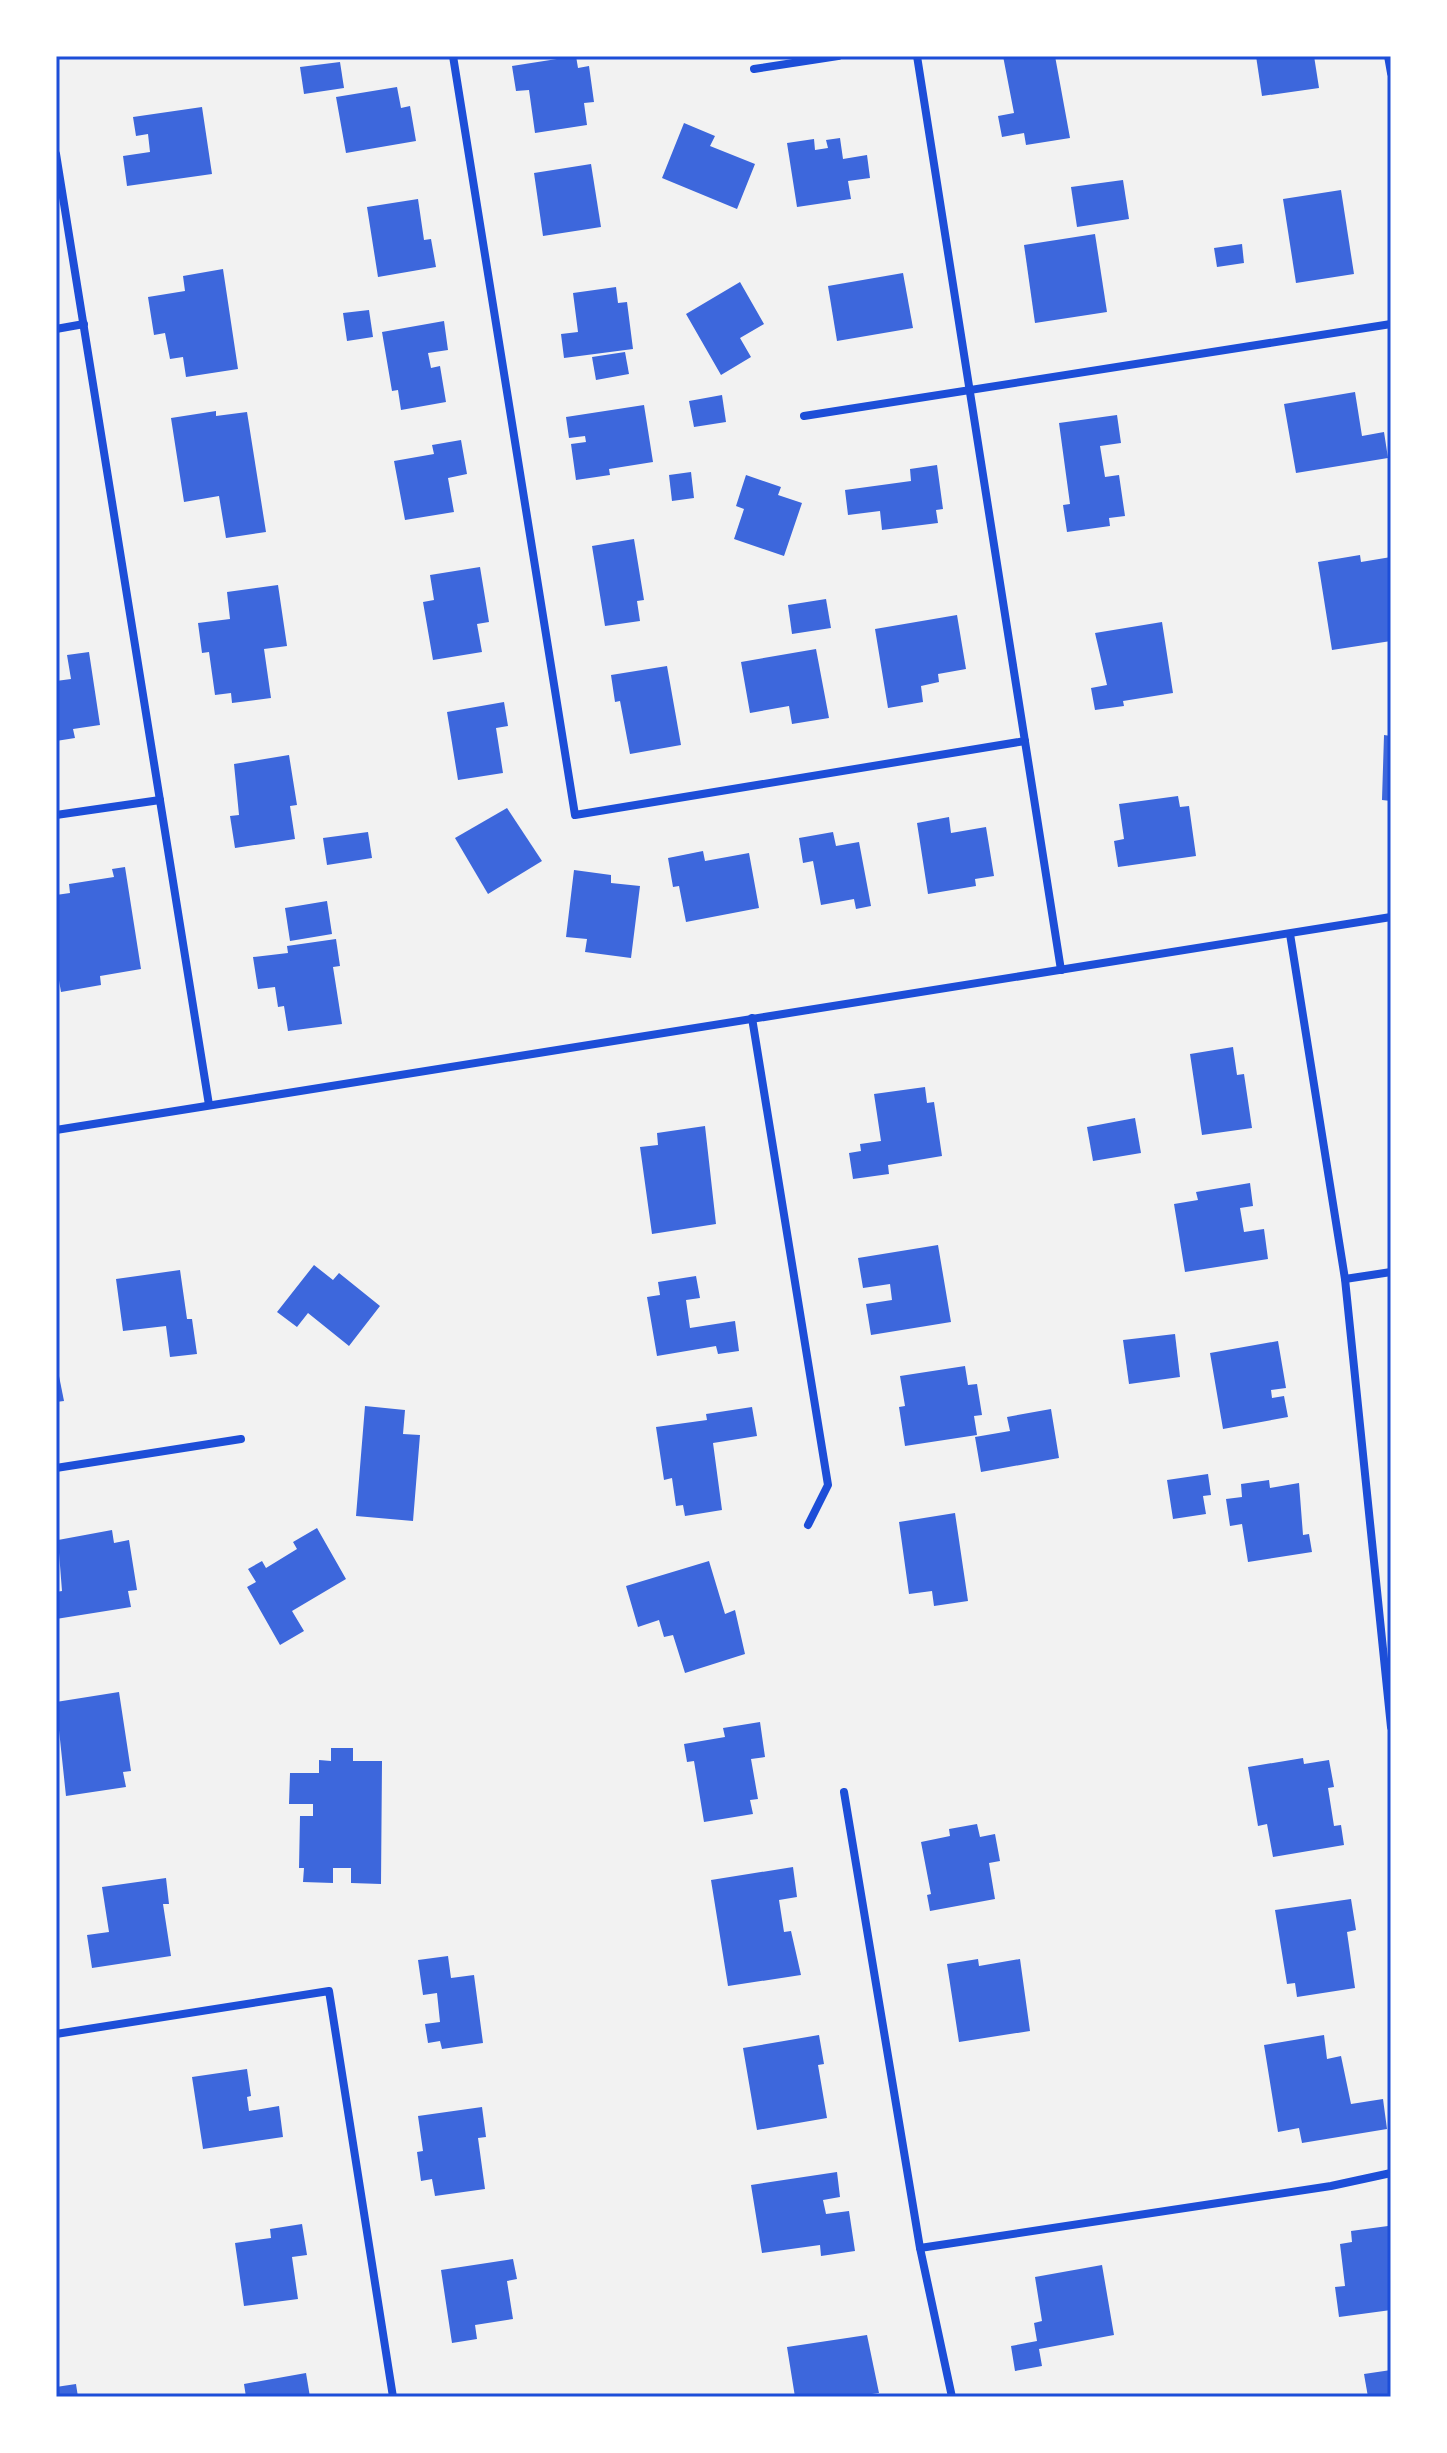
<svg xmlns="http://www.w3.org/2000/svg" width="1447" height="2453" font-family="'Sofia Sans Condensed',sans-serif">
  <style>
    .building { fill: #3d67dc }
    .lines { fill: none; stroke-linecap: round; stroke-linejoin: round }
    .minor { stroke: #1d4ed8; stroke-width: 8 }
    .neatline { fill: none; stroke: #1d4ed8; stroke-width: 3 }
  </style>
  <rect width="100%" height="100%" fill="#f2f2f2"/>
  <g class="building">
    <path d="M576,56l2,12 11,-2 5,36 -10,1 3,22 -52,8 -6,-43 -13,1 -4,-25z"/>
    <path d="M1003,56h52l15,82 -44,7 -2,-12 -22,4 -4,-21 16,-3z"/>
    <path d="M1256,56h58l5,32 -57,8z"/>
    <path d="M340,62l4,26 -40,6 -4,-27z"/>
    <path d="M397,87l4,21 9,-2 6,35 -70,12 -10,-56z"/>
    <path d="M202,107l10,67 -85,12 -4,-30 27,-4 -2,-18 -12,2 -3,-19z"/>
    <path d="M684,123l31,13 -5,10 45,18 -18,45 -75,-31z"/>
    <path d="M840,138l3,21 24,-4 3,23 -22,3 3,18 -54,8 -10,-64 27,-4 1,11 13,-2 -2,-8z"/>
    <path d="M591,164l10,63 -58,9 -9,-63z"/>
    <path d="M1123,180l6,39 -52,8 -6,-40z"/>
    <path d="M1341,190l13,84 -58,9 -13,-84z"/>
    <path d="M418,199l6,41 7,-1 5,28 -58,10 -11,-70z"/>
    <path d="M1095,234l12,78 -72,11 -11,-78z"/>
    <path d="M1242,244l2,19 -27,4 -3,-19z"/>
    <path d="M223,269l15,100 -52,8 -3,-20 -13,2 -5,-26 -11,2 -6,-38 37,-6 -2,-15z"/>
    <path d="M903,273l10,55 -76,13 -9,-55z"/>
    <path d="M740,282l24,42 -24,14 11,19 -30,18 -35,-61z"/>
    <path d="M616,287l2,16 9,-1 6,47 -69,9 -3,-24 17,-2 -5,-39z"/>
    <path d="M369,310l4,27 -26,4 -4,-28z"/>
    <path d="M444,321l4,29 -20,3 3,15 9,-2 6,36 -45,8 -3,-20 -6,1 -10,-59z"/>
    <path d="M625,352l4,22 -33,6 -4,-23z"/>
    <path d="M1355,392l7,44 22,-4 4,26 -92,15 -12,-69z"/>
    <path d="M722,395l4,27 -32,5 -5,-26z"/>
    <path d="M644,405l9,57 -44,7 1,6 -34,5 -5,-36 15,-2 -1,-6 -16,2 -3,-21z"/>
    <path d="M216,411v5l31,-4 19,120 -40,6 -7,-42 -35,6 -13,-84z"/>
    <path d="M1117,415l4,28 -21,3 5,31 14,-2 6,41 -16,2 1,8 -43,6 -4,-27 7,-1 -11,-81z"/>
    <path d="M461,440l6,34 -19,4 6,34 -49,8 -11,-59 40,-7 -2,-9z"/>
    <path d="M937,465l6,44 -7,1 2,13 -56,7 -2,-19 -32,4 -3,-25 66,-9 -1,-12z"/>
    <path d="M691,472l3,26 -22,3 -3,-26z"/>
    <path d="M746,475l35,12 -3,8 24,8 -18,53 -50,-17 10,-30 -8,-3z"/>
    <path d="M634,539l10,61 -7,1 3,20 -35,5 -13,-80z"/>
    <path d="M1360,555l1,7 30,-5v84l-59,9 -14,-88z"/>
    <path d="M480,567l9,55 -12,2 5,28 -49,8 -10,-58 11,-2 -4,-25z"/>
    <path d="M278,585l9,61 -23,3 7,49 -39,5 -1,-10 -16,2 -6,-43 -7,1 -4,-30 32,-4 -3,-27z"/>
    <path d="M826,599l5,29 -39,6 -4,-29z"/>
    <path d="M957,615l9,54 -28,5 1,8 -18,4 2,16 -35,6 -13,-79z"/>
    <path d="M1162,622l11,71 -50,8 1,5 -29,4 -4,-22 16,-3 -12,-52z"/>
    <path d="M816,649l13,69 -37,6 -3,-18 -39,7 -9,-51z"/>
    <path d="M89,652l11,73 -27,4 2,9 -19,3v-60l15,-2 -4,-24z"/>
    <path d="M667,666l14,79 -51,9 -10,-53 -5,1 -4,-27z"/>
    <path d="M504,702l4,24 -12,2 7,45 -45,7 -11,-68z"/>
    <path d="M1384,735l7,1v65l-9,-1z"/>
    <path d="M289,755l8,50 -7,1 5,33 -60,9 -5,-32 9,-1 -5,-51z"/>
    <path d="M1178,796l2,11 9,-1 7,50 -78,11 -4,-26 10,-2 -5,-35z"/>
    <path d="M507,808l35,53 -54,33 -33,-56z"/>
    <path d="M949,817l2,16 35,-6 8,49 -19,3 1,7 -48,8 -11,-71z"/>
    <path d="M368,832l4,26 -45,7 -4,-27z"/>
    <path d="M833,832l3,14 23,-4 12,64 -15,3 -2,-10 -33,6 -8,-44 -10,2 -4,-25z"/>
    <path d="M703,851l2,10 44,-8 10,55 -73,14 -7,-36 -6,1 -5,-29z"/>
    <path d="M125,867l16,102 -41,7 1,9 -40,7 -5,-29v-68l14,-2 -1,-9 45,-7 -2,-8z"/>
    <path d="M574,870l37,5v8l29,3 -9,72 -46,-6 2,-13 -21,-2z"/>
    <path d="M327,901l5,33 -42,7 -5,-33z"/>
    <path d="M336,939l4,27 -7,1 9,57 -54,7 -4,-25 -6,1 -3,-20 -17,2 -5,-32 35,-4 -1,-7z"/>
    <path d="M1233,1047l4,28 7,-1 8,54 -50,7 -12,-81z"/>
    <path d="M925,1087l2,16 7,-1 8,54 -54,9 1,9 -36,5 -4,-26 12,-2 -1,-7 21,-3 -7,-47z"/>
    <path d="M1135,1118l6,35 -48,8 -6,-34z"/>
    <path d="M705,1126l11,98 -64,10 -12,-87 18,-2 -1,-12z"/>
    <path d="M1250,1183l3,23 -13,2 4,24 20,-3 4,30 -83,13 -11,-68 24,-4 -2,-8z"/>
    <path d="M938,1245l13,77 -80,13 -5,-31 26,-4 -2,-16 -27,4 -5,-30z"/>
    <path d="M314,1265l19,15 6,-7 41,33 -31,40 -41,-33 -11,14 -20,-15z"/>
    <path d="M180,1270l7,49h5l5,35 -27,3 -4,-31 -43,5 -7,-52z"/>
    <path d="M696,1276l4,22 -14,2 4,28 45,-7 4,30 -21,3 -2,-8 -59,10 -10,-59 13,-2 -2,-13z"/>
    <path d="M1175,1334l5,43 -51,7 -6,-44z"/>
    <path d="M1278,1341l8,47 -15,2 1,8 12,-2 4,21 -65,12 -13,-76z"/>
    <path d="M56,1361l8,40 -8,1z"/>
    <path d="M965,1366l3,19 9,-1 5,31 -8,1 3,19 -72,11 -6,-39 6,-1 -5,-30z"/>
    <path d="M365,1406l40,4 -2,24 17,1 -7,86 -57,-5z"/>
    <path d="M752,1407l5,29 -44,7 9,67 -37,6 -2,-11 -7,1 -4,-28 -8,2 -8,-53 51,-7 -1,-6z"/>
    <path d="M1051,1409l8,49 -78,14 -6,-35 35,-6 -3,-14z"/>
    <path d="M1208,1474l3,21 -8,1 3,18 -33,5 -6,-39z"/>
    <path d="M1269,1480l1,8 29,-5 4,52 6,-1 3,18 -64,10 -6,-38 -12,2 -4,-27 16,-2 -1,-13z"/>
    <path d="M955,1513l13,88 -34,5 -2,-15 -23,3 -10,-72z"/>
    <path d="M317,1528l29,51 -54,32 12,20 -24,14 -33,-58 9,-5 -8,-13 14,-8 4,7 31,-19 -4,-7z"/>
    <path d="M112,1530l2,13 15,-3 8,50 -9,1 3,16 -75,12v-27l6,-1 -4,-51z"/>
    <path d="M709,1561l16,53 10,-4 10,44 -60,19 -12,-38 -9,2 -5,-17 -21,7 -12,-41z"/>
    <path d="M119,1692l12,79 -8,1 3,15 -60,9 -10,-94z"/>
    <path d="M760,1722l5,35 -14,2 7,40 -8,1 3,14 -49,8 -10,-61 -7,1 -3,-18 41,-7 -2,-9z"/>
    <path d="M331,1748h22v13h29l-1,123 -30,-1v-15h-18v15l-30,-1 1,-14h-5l1,-52h13v-12h-24l1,-31h29v-13l12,1z"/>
    <path d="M1303,1758l1,6 25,-4 5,27 -6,1 6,38 7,-1 3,20 -71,12 -6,-33 -9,2 -10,-59z"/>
    <path d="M977,1824l3,13 15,-3 5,27 -11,2 6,36 -65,12 -3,-16 4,-1 -10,-52 29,-6 -1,-7z"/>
    <path d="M793,1867l4,30 -18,3 5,32 7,-1 10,44 -73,11 -17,-106z"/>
    <path d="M166,1878l3,26h-6l8,52 -79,12 -5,-33 22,-3 -7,-45z"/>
    <path d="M1351,1899l5,31 -9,2 8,56 -58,9 -2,-14 -8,1 -12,-74z"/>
    <path d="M448,1956l3,22 23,-3 9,68 -41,6 -2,-8 -12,2 -3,-19 15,-2 -3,-29 -14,2 -5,-35z"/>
    <path d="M978,1959l1,7 41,-7 10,72 -71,11 -12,-78z"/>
    <path d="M819,2035l5,29 -6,1 9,53 -70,12 -14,-82z"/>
    <path d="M1324,2035l3,24 14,-3 10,48 32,-5 4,30 -85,14 -3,-15 -21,4 -14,-87z"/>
    <path d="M247,2069l4,27 -4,1 2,14 30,-5 4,31 -80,12 -11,-72z"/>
    <path d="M482,2107l4,30 -8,1 7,51 -50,7 -3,-17 -11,2 -4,-29 6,-1 -5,-35z"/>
    <path d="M837,2172l3,25 -17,3 3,14 23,-3 6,40 -34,5 -1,-11 -58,8 -11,-68z"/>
    <path d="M302,2224l5,31 -15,2 6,42 -54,7 -9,-63 36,-5 -1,-9z"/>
    <path d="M1388,2226l3,84 -52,7 -4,-30 10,-1 -5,-42 12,-2 -1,-11z"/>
    <path d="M513,2259l4,20 -10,2 6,38 -38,6 2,14 -25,4 -11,-73z"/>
    <path d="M1102,2265l12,70 -75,14 3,17 -27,5 -4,-25 26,-5 -3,-18 8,-2 -7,-44z"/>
    <path d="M867,2335l12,58 -7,1 1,3h-78l-8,-50z"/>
    <path d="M1391,2370v27h-23l-4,-23z"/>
    <path d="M306,2373l4,24h-64l-2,-13z"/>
    <path d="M76,2384l2,13h-22v-10z"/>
  </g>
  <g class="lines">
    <g class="minor">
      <path d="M453,56l122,759 450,-74"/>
      <path d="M917,56l144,914"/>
      <path d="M1388,56l3,17"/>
      <path d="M754,69l84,-13"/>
      <path d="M56,154l153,951"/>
      <path d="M56,329l28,-5"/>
      <path d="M804,416l587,-92"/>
      <path d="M56,815l104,-15"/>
      <path d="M1290,934l55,345 46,448"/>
      <path d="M752,1018l76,467 -20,40"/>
      <path d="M56,1130l1335,-213"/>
      <path d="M1345,1279l46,-7"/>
      <path d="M56,1468l185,-29"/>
      <path d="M844,1792l76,456 32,149"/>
      <path d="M56,2034l273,-43 64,406"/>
      <path d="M920,2248l411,-62 60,-13"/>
    </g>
  </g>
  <rect width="1447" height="2453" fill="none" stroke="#ffffff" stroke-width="116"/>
  <rect x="58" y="58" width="1331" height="2337" class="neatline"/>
</svg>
